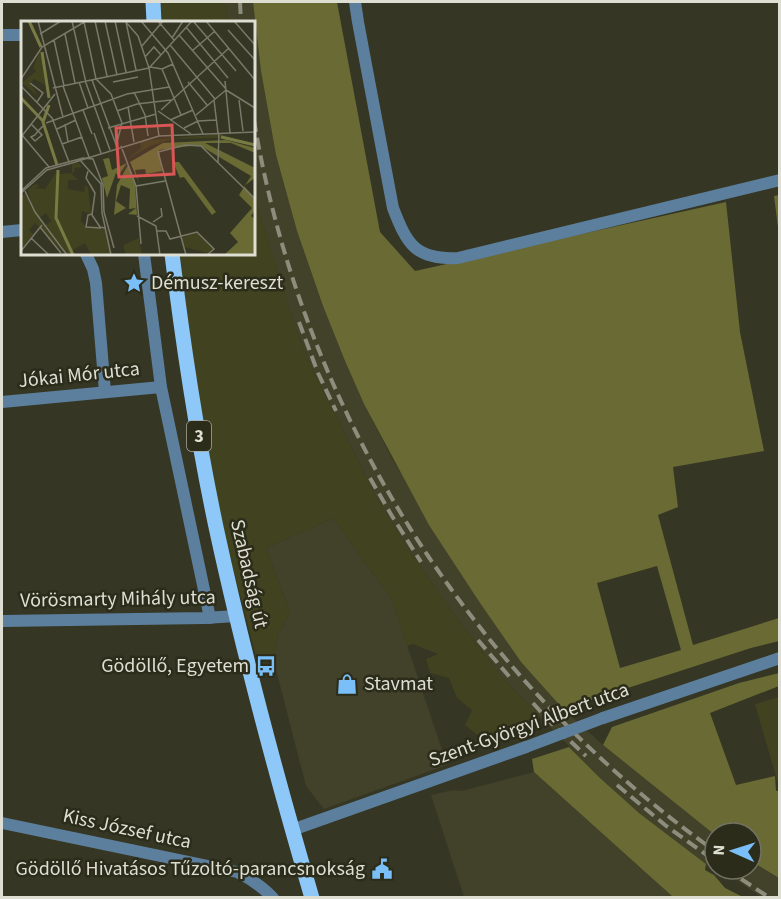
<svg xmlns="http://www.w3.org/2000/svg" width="781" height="899" font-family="'Source Sans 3',sans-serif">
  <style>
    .built { fill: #42422a }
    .green { fill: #41421f }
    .forest { fill: #696a34; fill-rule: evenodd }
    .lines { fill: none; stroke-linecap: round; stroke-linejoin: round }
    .minor { stroke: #5c7f9d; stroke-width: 12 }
    .primary { stroke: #8ec8f9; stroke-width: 15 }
    .rail { stroke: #8d8d7e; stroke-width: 4; stroke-dasharray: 12 6; stroke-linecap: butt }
    .minor-bridge { stroke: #5c7f9d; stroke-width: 12 }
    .labels { text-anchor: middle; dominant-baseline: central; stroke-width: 5; stroke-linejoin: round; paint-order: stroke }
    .shield { fill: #2b2c1a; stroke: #a8a99c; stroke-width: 1.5 }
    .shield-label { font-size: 18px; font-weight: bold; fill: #deded3 }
    .poi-label { font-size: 20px; fill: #deded3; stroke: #2b2c1a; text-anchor: start }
    .street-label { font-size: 20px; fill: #deded3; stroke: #2b2c1a }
    .inset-river { fill: none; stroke: #797b45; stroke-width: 3 }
    .inset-road { fill: none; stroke: #797969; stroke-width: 1.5 }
    .view { fill: #d85653; fill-opacity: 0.15; stroke: #d85653; stroke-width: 3 }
    .inset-edge { fill: none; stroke: #deded3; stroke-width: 3 }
  </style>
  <rect width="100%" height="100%" fill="#353623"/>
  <g class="built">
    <path d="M226,2h27l8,69 15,84 21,76 26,75 22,55 19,43 29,56 87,143 41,59 42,47 40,36 112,90v30l-9,-1 -67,-51 -39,-35 -99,-102 -43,-56 -47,-67 -36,-58 -66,-133 -15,-38 -35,-112 -5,-24v-166h-26z"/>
    <path d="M333,518l59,82 55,165 -123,44 -18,-23 -33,-128 5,-23 12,-23 -24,-64z"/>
    <path d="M534,772l139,125h-209l-33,-102 22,-5 9,1z"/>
    <path d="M751,861l28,17v19h-18l-40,-28h30z"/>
  </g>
  <g class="green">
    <path d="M158,2h68l2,20h-69z"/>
    <path d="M254,188l5,24 15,47 20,65 15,38 66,133 36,58 47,67 43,56 39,40 -29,24 -23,4 -23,-19 7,-15 -15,-12 -8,-20 -19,-5 -4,-14 12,-5 -25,-10 -6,2 -15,-46 -59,-82 -67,30 24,64 -12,23 -5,23 -16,2 -37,-142 -24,-140 -18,-124h76z"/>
    <path d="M779,697l1,90h-1l-24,-83z"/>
  </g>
  <g class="forest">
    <path d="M253,2h84l43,230 35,39 311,-69 14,130 24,119 -91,16 5,40 -20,8 35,130 86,-27v23l-28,7 -188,61 -42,-47 -41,-59 -51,-78 -65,-121 -19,-43 -22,-55 -26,-75 -21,-76 -15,-84zM657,566l24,84 -61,18 -23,-85z"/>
    <path d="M779,195h1l-1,86v-46l-5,-39z"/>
    <path d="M779,673v13l-69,27 26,72 39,-9 1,15 4,-1 -1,88 -28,-17v-28h-36v2l-112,-90 9,-18 127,-44z"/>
    <path d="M569,747l31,31 39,35 67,51 -1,6 9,5 11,13 18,9h-70l-139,-125 -2,-13z"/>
  </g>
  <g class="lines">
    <g class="minor">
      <path d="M355,2l3,20 35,186c14,36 22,52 65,50l322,-78"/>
      <path d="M2,35h20"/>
      <path d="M2,232l20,-2"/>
      <path d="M86,254l7,15 3,14 9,109"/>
      <path d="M144,254l17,133 49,231"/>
      <path d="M2,402l159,-15"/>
      <path d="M2,621l203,-3 31,-2"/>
      <path d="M603,718l177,-60"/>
      <path d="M2,823l235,49c14,7 25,14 36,26"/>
      <path d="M292,830l234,-83"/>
    </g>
    <g class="primary">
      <path d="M153,2l1,20"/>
      <path d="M172,254c11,91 25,183 44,273 27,125 60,248 96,371"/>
    </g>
    <g class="rail">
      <path d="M240,2l1,20"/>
      <path d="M254,120c48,292 219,560 461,731"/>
      <path d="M299,322l19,51 18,38"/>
      <path d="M370,478l22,38 29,46"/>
      <path d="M478,640l35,41"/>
      <path d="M533,703l16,18 37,35"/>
      <path d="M617,785l48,40 50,36"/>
      <path d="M726,869l44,29"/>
    </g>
    <path class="minor-bridge" d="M526,747l77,-29"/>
  </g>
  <defs>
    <g id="sight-bare" transform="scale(1.62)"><path d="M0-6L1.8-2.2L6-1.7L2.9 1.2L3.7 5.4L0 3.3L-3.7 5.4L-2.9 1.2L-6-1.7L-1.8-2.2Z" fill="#7abff8" stroke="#2b2c1a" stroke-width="2.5" paint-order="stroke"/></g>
    <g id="bus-bare" transform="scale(1.62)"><path d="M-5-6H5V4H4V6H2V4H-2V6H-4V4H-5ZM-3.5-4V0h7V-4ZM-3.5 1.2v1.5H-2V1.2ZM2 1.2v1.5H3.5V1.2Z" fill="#7abff8" stroke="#2b2c1a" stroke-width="2.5" paint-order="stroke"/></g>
    <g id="shop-bare" transform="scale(1.62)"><path d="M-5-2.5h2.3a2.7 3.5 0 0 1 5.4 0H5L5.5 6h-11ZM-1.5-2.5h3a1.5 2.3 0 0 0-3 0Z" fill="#7abff8" stroke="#2b2c1a" stroke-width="2.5" paint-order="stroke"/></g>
    <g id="civic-bare" transform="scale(1.62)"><path d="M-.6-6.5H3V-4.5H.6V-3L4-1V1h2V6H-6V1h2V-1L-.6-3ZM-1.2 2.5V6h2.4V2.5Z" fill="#7abff8" stroke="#2b2c1a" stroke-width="2.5" paint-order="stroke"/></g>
  </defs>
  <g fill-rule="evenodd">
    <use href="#sight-bare" x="134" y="283"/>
    <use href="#bus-bare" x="266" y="666"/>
    <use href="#shop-bare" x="347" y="684"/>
    <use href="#civic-bare" x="382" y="869"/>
  </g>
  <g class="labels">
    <rect class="shield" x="187" y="421" width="24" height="30" rx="4.5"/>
    <g class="shield-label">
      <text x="199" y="436">3</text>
    </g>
    <g class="poi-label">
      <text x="151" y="283">Démusz-kereszt</text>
      <text x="249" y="666" text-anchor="end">Gödöllő, Egyetem</text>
      <text x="364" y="684">Stavmat</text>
      <text x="365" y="869" text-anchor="end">Gödöllő Hivatásos Tűzoltó-parancsnokság</text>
    </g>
    <g class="street-label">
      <text transform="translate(79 375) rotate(-6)">Jókai Mór utca</text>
      <text transform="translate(249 574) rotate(77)">Szabadság út</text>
      <text transform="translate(118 599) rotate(-1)">Vörösmarty Mihály utca</text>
      <text transform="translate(529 725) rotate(-20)">Szent-Györgyi Albert utca</text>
      <text transform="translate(127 829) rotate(12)">Kiss József utca</text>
    </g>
  </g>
  <g transform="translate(21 21)">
    <rect width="234" height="234" fill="#353623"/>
    <path d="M20,28l4,36 -11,-6 -4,4 8,13 -16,-13 14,-12 -3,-3zM199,113l35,10v1l-37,-7 -46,1 -22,7 -22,13 13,-11 -1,-7zM58,142l3,4 -7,1 -1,4 -2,2 6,6h-10v9l16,3 1,-7 3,2 3,26 3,-19 -4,-9h-4l6,-1 3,10 -1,12 -3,8 -9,-3 -1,10 6,7 18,1 6,26h-20l-6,-12 -12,7 2,5h-7l-22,-30 5,-4 -5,-8 -7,5 27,37 -31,-32 -6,7 4,4 -12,16v-55l5,-1 6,12 -4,-16 7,-6 2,1v-2l2,4 -6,1 12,1 10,-15 17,-1v-9zM176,211l16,17 -5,4 -24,-6 -2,-9zM118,217l3,17h-16l-3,-10z" fill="#41421f"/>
    <path d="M205,119l29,8v5l-24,-10h-26l50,25v10l-11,8 11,12v12l-4,6 4,3v36h-31l14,-13 -8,-9 22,-25 -13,-13 12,-19 -52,-31 -40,5 3,21 -16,3 -1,-5 -10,1 4,13 -9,-21 33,-19zM87,132l4,17 15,-7 -9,13 -2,-3 -9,25 -5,-20 6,-2 -5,-17 6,-1zM152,141h6l37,50 -4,3 -28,-38 -4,1zM107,144l7,19 2,31 -9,-1 8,-6 -7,1 1,-20 -9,-4 -5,16 10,7 -12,7 3,-30z" fill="#696a34"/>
    <path class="inset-river" d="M8,0l12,26M21,31l7,46M0,77l22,23M28,84l-6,17 14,43M200,116l34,8M37,149l-2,48 17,37"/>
    <path class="inset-road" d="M17,0l25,96M51,0l14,62 24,67M74,0l12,55M84,0l12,54M94,0l11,51M104,0l13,15 11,32 10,68M120,0l27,32 35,81M137,0l16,19M172,0l43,50M185,0l49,59M213,0l21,24M63,1l12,57M105,1l10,48M165,6l42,51M207,9l27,30M19,13l21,-13M44,13l10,49M158,14l47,54M151,17l11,-17M33,19l10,46M149,24l45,54M121,25l21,-25M171,30l23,-20M124,36l9,-10 7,8M129,46l12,2 11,-5M128,47l43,-47M141,48l19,46M0,58l21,-32 44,-26M75,58l15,15 11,29 -6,23M71,59l25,67M204,60l5,52M58,61l9,26M92,61l25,-5M167,61l19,23M9,62l13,10 -6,9M0,65l31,32 17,44M42,65l26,71M32,67l96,-20M205,69l29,18M113,71l11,23 3,21M193,79l4,33M218,79l4,31M107,86l6,35M62,89l9,24M140,89l68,-62M96,90l20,-7 34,-4M137,90l33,23M175,94l30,-25M149,99l23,-10M25,102l81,-29 42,-7M10,103l11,11 -7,6 -4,-4 4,-2 3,-4 5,-5M44,103l3,18M87,107l48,-14M163,107l14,-7 18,-1M36,108l19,-9M73,112l7,20M1,114l27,32M0,116l34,-43M41,123l20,-7M100,125l15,40 5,58M59,139l21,24 1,29 9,42M54,141l84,-26 96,-4M197,141l1,-29M67,150l-2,7 9,15 -3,22 8,12 5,1M115,165l29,-5M0,170l25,-23 37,-10 10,1 10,26 1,27 10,36M4,170l10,21 32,43M0,172l26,-23 32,-9M71,193l-4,1 -2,12 15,1M116,195l19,10 4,29M132,201l9,-6 -1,-8M19,206l21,26M136,210h9l4,8 27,-7 17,17 -7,6M10,217l18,17M0,230l21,-26M165,234l-28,-103 27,-7 16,1 54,53"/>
    <path class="view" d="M151,104l2,49 -55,3 -3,-49z"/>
    <rect width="234" height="234" class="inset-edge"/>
  </g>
  <rect width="781" height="899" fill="none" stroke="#deded3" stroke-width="6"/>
  <g transform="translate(733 851) rotate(273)"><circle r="28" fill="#2b2c1a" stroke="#737364" stroke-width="1.5"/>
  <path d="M0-4.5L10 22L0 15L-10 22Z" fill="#7abff8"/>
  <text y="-9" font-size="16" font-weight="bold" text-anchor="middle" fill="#deded3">N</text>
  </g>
</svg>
